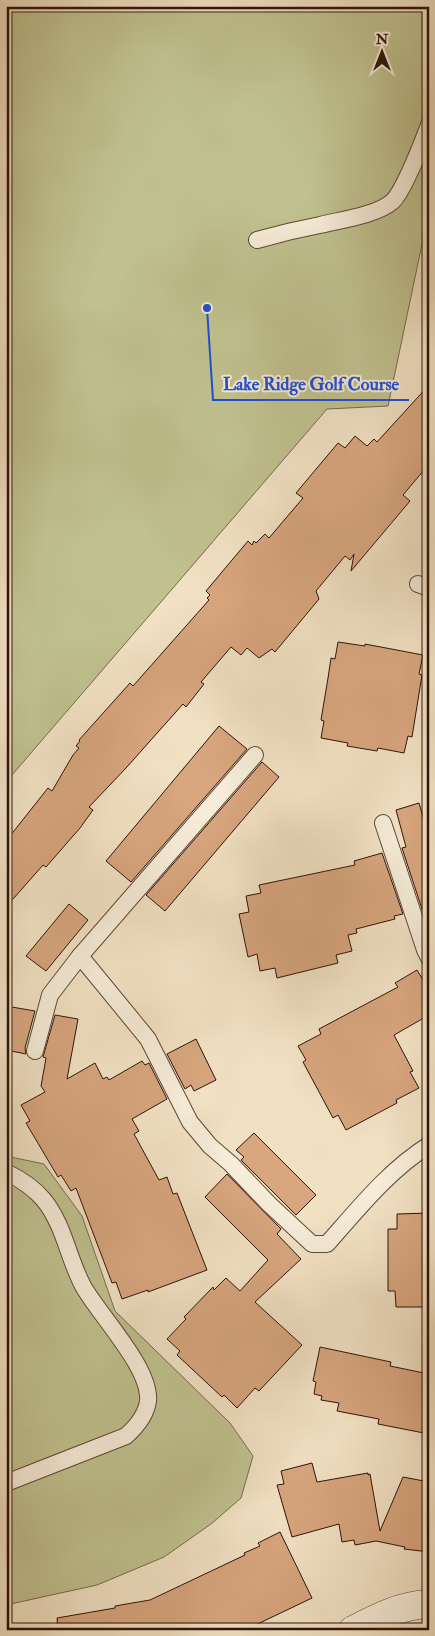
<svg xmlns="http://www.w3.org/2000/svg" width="435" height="1636" font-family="'IM FELL Double Pica',serif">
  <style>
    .green { fill: #c0c18f; stroke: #766a4c }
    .building { fill: #d7a57e; stroke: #2d1409 }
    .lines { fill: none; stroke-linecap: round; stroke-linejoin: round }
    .lane-casing { stroke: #5e4738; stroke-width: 18 }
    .street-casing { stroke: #5e4738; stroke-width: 29 }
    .lane { stroke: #f6ecd8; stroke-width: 16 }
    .street { stroke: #f6ecd8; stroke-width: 28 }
    .leader { fill: none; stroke: #1d4ed8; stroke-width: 2 }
    .callout-dot { fill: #1d4ed8; stroke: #f6ecd8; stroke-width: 2 }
    .callout-label { font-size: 18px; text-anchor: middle; font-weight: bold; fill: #1d4ed8; stroke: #f6ecd8; stroke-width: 4; stroke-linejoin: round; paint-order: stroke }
  </style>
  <rect width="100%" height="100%" fill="#f1e1c3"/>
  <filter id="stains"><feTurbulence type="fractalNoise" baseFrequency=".004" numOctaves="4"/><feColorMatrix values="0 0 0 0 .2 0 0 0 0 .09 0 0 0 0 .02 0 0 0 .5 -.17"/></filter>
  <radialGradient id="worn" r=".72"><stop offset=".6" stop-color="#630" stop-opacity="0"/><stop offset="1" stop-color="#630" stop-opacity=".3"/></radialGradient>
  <g class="green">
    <path d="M6,6h423v205l-41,195 -61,3 -321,373z"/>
    <path d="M6,1156l38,8 38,52 33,95 115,112 23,33 -12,42 -30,26 -47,33 -67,28 -91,20z"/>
  </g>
  <g class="building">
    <path d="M429,385v79l-26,31 7,6 -59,70 3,-17 -4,6 -5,-4 -29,35 3,8 -44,53 -3,-3 -13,9 -12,-10 -6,7 -10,-8 -30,35 3,2 -18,23 -3,-3 -57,64 -37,39 4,3 -13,18 -34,39 -3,-2 -37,42v-66l42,-53 4,3 21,-36 6,-7 -3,-2 4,-5 -1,-1 51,-57 3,3 76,-86 -2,-2 3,-3 -4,-4 42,-50 4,4 2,-4 2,2 9,-9 4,4 34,-40 -7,-5 42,-50 7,5 10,-12 12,10 7,-7 3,3z"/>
    <path d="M338,642l27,4v-2l58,11 -4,19 3,1 -10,62 -4,-1 -4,17 -26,-5 -1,3 -30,-5 1,-3 -27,-5 3,-17 -3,-1 7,-42 3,-20 4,1z"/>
    <path d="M219,726l28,23 -116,133 -25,-21z"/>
    <path d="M262,762l17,15 -114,134 -19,-16z"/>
    <path d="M419,803l10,35v69l-7,2 -20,-61 4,-1 -10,-37z"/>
    <path d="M382,853l21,61 -9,2 1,3 -39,10 1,4 -9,2 4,16 -16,4 2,8 -61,15 -2,-10 -15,3 -3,-17 -9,3 -9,-43 10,-2 -3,-16 15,-3 -2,-8 96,-20 -1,-4z"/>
    <path d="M69,904l19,16 -42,51 -20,-15z"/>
    <path d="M417,970l12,20v25l-35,20 19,36 -3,1 9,16 -23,12 1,3 -51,27 -8,-15 -5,3 -30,-56 3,-2 -8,-14 23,-12 -2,-5 79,-42 -3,-4z"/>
    <path d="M6,1006l29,5 -10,37 1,6 -20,-4z"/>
    <path d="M55,1015l23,4 -11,60 28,-16 8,16 4,-2 2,3 33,-19 3,4 4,-2 18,36 -35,20 7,12 -5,3 25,46 8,-3 6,17 4,-1 30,77 -59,22v-2l-26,9 -6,-17 -4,1 -36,-95 -5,3 -10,-16 -3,2 -32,-54 4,-2 -9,-16 24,-13 -4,-6 5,-28 -3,-1z"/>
    <path d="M196,1039l20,41 -22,11 -3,-6 -6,4 -18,-35z"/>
    <path d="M254,1133l62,62 -20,20 -55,-55 3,-3 -8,-7z"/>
    <path d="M227,1174l54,55 -4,5 24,25 -46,43 47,43 -43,46 -4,-3 -18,20 -13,-13 -2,2 -45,-42 3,-4 -13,-12 19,-20 -2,-2 29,-30 1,3 12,-12 14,13 28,-31 -63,-63z"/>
    <path d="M429,1213v94h-33l-1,-16h-7v-62h9v-15z"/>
    <path d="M320,1347l71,15 -1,4 39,8v60l-51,-10 1,-5 -42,-8 2,-8 -18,-3 1,-4 -8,-2 2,-12 -3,-1z"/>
    <path d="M312,1463l5,19 51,-9v2l2,-1 10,57 23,-54 26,5v70l-25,-3 1,-2 -29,-6 -21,4 -1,-5 -12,2 -3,-18 -47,13 -15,-52 7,-1 -3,-13z"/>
    <path d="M280,1532l32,66 -67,32h-187l-1,-12 58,-10v-2l35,-6 95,-45 -1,-2 16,-7 -2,-3z"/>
  </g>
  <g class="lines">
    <g class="lane-casing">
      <g id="lane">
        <path d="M257,240c21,-6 42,-11 63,-15 20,-5 58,-10 73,-24 11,-11 30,-60 36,-76"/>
        <path d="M418,584l11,4"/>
        <path d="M383,823l42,127 4,8"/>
        <path d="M80,956l68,83 42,83 20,24 21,18 38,40 43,40h15c31,-35 62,-74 102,-99"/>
        <path d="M35,1051l15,-56 30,-39 175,-201"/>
        <path d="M6,1172c14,7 27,15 37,27 21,25 25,59 40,87 16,29 68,82 65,115 -2,15 -12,26 -22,35l-120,47"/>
      </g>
    </g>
    <g class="street-casing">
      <path id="street" d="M353,1630c25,-13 48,-25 76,-26"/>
    </g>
    <use href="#lane" class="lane"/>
    <use href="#street" class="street"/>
  </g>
  <path class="leader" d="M207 308L213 400H409"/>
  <circle class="callout-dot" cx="207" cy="308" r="5"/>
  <g class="callout-label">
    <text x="311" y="390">Lake Ridge Golf Course</text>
  </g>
  <rect width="435" height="1636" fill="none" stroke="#f1e1c3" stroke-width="25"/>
  <rect x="8" y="8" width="420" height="1621" fill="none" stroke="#2d1409" stroke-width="2.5"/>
  <rect x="12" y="12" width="410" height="1611" fill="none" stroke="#2d1409"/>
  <g transform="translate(382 52)" stroke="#f6ecd8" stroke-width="4" paint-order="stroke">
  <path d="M0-4L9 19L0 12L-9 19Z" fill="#2d1409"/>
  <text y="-8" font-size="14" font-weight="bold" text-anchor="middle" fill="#2d1409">N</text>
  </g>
  <rect width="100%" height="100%" filter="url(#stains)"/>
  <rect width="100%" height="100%" fill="url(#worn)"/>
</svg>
